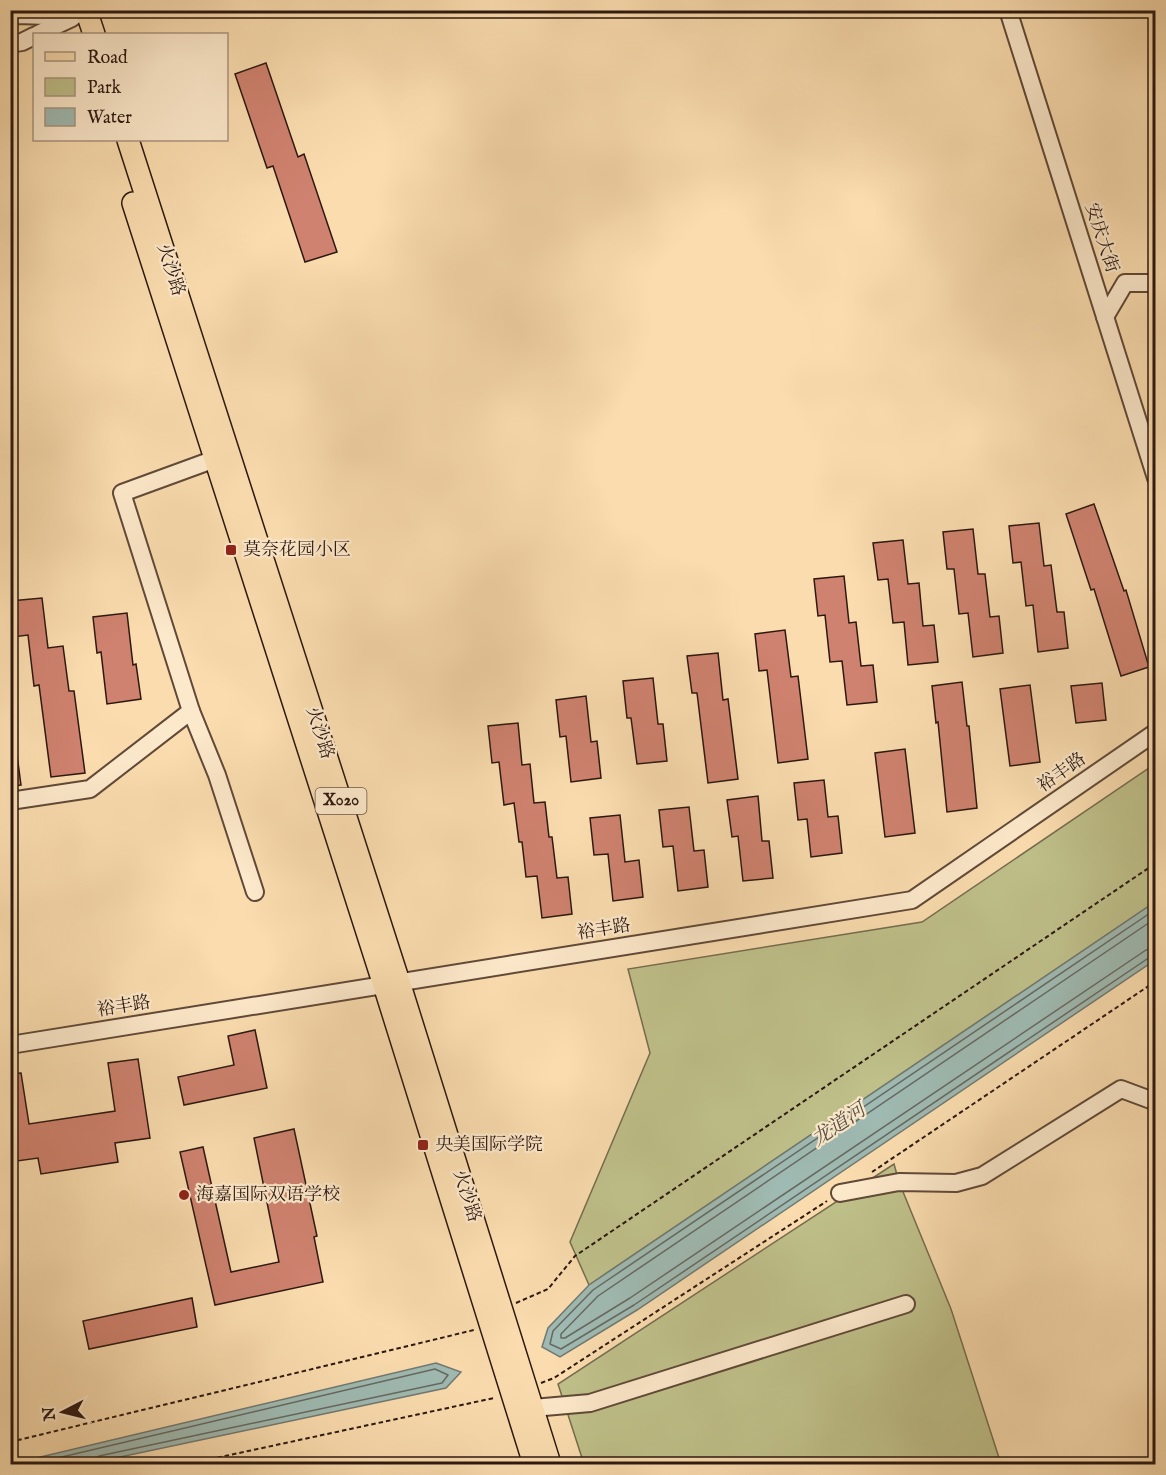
<svg xmlns="http://www.w3.org/2000/svg" width="1166" height="1475" font-family="'IM FELL English','Noto Serif SC',serif">
  <style>
    .green { fill: #bfc08a; stroke: #766c4e; stroke-width: 1.5 }
    .water { fill: #9fbab2; stroke: #717972; stroke-width: 1.5 }
    .lines { fill: none; stroke-linecap: round; stroke-linejoin: round }
    .shore { stroke: #666962; stroke-width: 1.5 }
    .building { fill: #cf826f; stroke: #2c1811; stroke-width: 1.5 }
    .minor-casing { stroke: #604938; stroke-width: 20 }
    .major-casing { stroke: #2c1811; stroke-width: 24 }
    .path { stroke: #2c1811; stroke-width: 2; stroke-dasharray: 4.5 3; stroke-linecap: butt }
    .minor { stroke: #fce8ca; stroke-width: 16 }
    .major { stroke: #fadcae; stroke-width: 21 }
    .poi-dot { fill: #8f2418; stroke: #fce8ca; stroke-width: 2 }
    .labels { text-anchor: middle; dominant-baseline: central; stroke-width: 4.5; stroke-linejoin: round; paint-order: stroke }
    .shield { fill: #fce8ca; stroke: #6a5648; stroke-width: 1.5 }
    .shield-label { font-size: 16px; font-weight: bold; fill: #2c1811 }
    .street-label { font-size: 18px; fill: #2c1811; stroke: #fce8ca }
    .poi-label { font-size: 18px; fill: #2c1811; stroke: #fce8ca; text-anchor: start }
    .water-label { font-size: 20px; font-style: italic; fill: #545149; stroke: #fce8ca }
  </style>
  <rect width="100%" height="100%" fill="#fadcae"/>
  <filter id="stains"><feTurbulence type="fractalNoise" baseFrequency=".00333" numOctaves="4"/><feColorMatrix values="0 0 0 0 .2 0 0 0 0 .09 0 0 0 0 .02 0 0 0 .5 -.17"/></filter>
  <radialGradient id="worn" r=".72"><stop offset=".6" stop-color="#630" stop-opacity="0"/><stop offset="1" stop-color="#630" stop-opacity=".3"/></radialGradient>
  <g class="green">
    <path d="M1155,764v138l-566,383 -19,-43 80,-189 -22,-84 294,-47z"/>
    <path d="M894,1164l5,18 52,127 50,155h-417l-26,-80z"/>
  </g>
  <g class="water">
    <path d="M1155,902v58l-518,350 -77,47 -18,-10 6,-19 41,-43z"/>
    <path d="M436,1363l25,9 -15,16 -359,76h-76z"/>
  </g>
  <g class="lines">
    <g class="shore">
      <path d="M1156,909l-563,381 -40,41 -3,13 11,5 73,-44 516,-348 6,-2"/>
      <path d="M1156,918l-558,378 -37,38v4h4l65,-40 516,-348 10,-2"/>
      <path d="M32,1464l403,-95 13,6 -6,8 -343,73 -4,3 -1,5"/>
    </g>
  </g>
  <g class="building">
    <path d="M266,63l32,94 6,-3 33,98 -32,10 -32,-96 -6,2 -32,-94z"/>
    <path d="M1094,504l30,87 2,-1 23,77 -28,9 -27,-87 -3,1 -25,-76z"/>
    <path d="M1039,523l5,43 7,-1 6,47h7l4,36 -30,4 -5,-47 -7,1 -5,-44 -8,1 -4,-37z"/>
    <path d="M973,529l5,45h7l5,43 9,-1 4,37 -30,4 -5,-44 -9,1 -5,-45h-7l-4,-37z"/>
    <path d="M903,540l5,44 11,-1 4,43 11,-1 4,37 -30,3 -4,-43 -11,1 -5,-44 -10,1 -5,-37z"/>
    <path d="M844,576l5,47 7,-1 5,44 12,-1 4,37 -30,3 -5,-44 -12,1 -5,-47 -7,1 -4,-37z"/>
    <path d="M42,598l6,50 15,-2 6,45h5l11,82 -34,4 -12,-92 -5,1 -6,-51 -15,2 -3,-36z"/>
    <path d="M127,613l6,52 3,-1 5,35 -34,5 -6,-52 -4,1 -4,-36z"/>
    <path d="M785,630l6,47 7,-1 10,83 -30,4 -11,-93 -8,1 -4,-37z"/>
    <path d="M718,653l5,47 5,-1 10,80 -30,4 -11,-90h-5l-5,-37z"/>
    <path d="M653,678l5,46h5l4,37 -30,3 -6,-46h-4l-4,-37z"/>
    <path d="M962,682l5,44h2l8,82 -30,4 -9,-90 -2,1 -4,-37z"/>
    <path d="M1102,683l4,37 -30,3 -5,-37z"/>
    <path d="M1030,685l10,77 -30,4 -10,-77z"/>
    <path d="M586,696l5,46 6,-1 4,37 -30,4 -5,-46 -6,1 -4,-37z"/>
    <path d="M518,723l4,42 8,-1 4,39 11,-1 4,35h3l5,41 11,-1 4,37 -30,4 -5,-42 -11,1 -4,-35h-3l-5,-39 -10,2 -5,-43 -7,1 -4,-37z"/>
    <path d="M905,749l10,84 -30,4 -10,-84z"/>
    <path d="M10,755h7l4,30 -11,1z"/>
    <path d="M824,780l4,37 10,-1 4,37 -31,4 -4,-38 -9,1 -4,-37z"/>
    <path d="M758,796l4,45h7l4,37 -30,3 -5,-45 -6,1 -5,-37z"/>
    <path d="M689,807l5,44 10,-1 4,37 -30,4 -5,-45 -10,1 -4,-37z"/>
    <path d="M620,815l5,47 14,-2 4,37 -30,4 -5,-47 -14,1 -4,-37z"/>
    <path d="M255,1030l12,58 -83,17 -6,-28 56,-12 -6,-29z"/>
    <path d="M138,1059l12,79 -35,5 3,19 -77,12 -3,-16 -28,4v-88l11,-1 8,51 86,-13 -7,-48z"/>
    <path d="M294,1129l23,107 -3,1 9,45 -108,23 -35,-153 23,-5 28,125 48,-10 -25,-124z"/>
    <path d="M192,1298l5,29 -108,22 -6,-28z"/>
  </g>
  <g class="lines">
    <g class="minor-casing">
      <g id="minor">
        <path d="M1008,10l148,468"/>
        <path d="M10,16l9,-1 54,2"/>
        <path d="M38,34l34,-16"/>
        <path d="M10,44l12,-2 12,-6"/>
        <path d="M1105,317l20,-34h31"/>
        <path d="M191,711l26,64 38,117"/>
        <path d="M10,801l80,-12 101,-78 -69,-218 104,-38"/>
        <path d="M10,1045l902,-145 244,-168"/>
        <path d="M840,1193l59,-11 57,1 26,-7 139,-87 35,13"/>
        <path d="M533,1408l57,-5 316,-99"/>
      </g>
    </g>
    <g class="major-casing">
      <g id="major">
        <path d="M86,10l8,24"/>
        <path d="M128,140l271,842 151,482"/>
        <path d="M133,203l251,782 150,479"/>
      </g>
    </g>
    <g class="path">
      <path d="M872,1172l284,-191"/>
      <path d="M516,1303l32,-14 27,-33 581,-393"/>
      <path d="M541,1383l13,-5 273,-177"/>
      <path d="M10,1442l464,-112"/>
      <path d="M188,1464l306,-66"/>
    </g>
    <use href="#minor" class="minor"/>
    <use href="#major" class="major"/>
  </g>
  <g class="poi-dot">
    <rect x="225" y="544" width="12" height="12" rx="3"/>
    <rect x="417" y="1139" width="12" height="12" rx="3"/>
    <circle cx="184" cy="1195" r="6"/>
  </g>
  <g class="labels">
    <rect class="shield" x="315.5" y="788" width="51" height="26" rx="4.5"/>
    <g class="shield-label">
      <text x="341" y="801">X020</text>
    </g>
    <g class="street-label">
      <text transform="translate(1101 238) rotate(72)">安庆大街</text>
      <text transform="translate(170 270) rotate(72)">火沙路</text>
      <text transform="translate(319 733) rotate(72)">火沙路</text>
      <text transform="translate(1062 773) rotate(-35)">裕丰路</text>
      <text transform="translate(604 930) rotate(-9)">裕丰路</text>
      <text transform="translate(124 1007) rotate(-9)">裕丰路</text>
      <text transform="translate(466 1196) rotate(72)">火沙路</text>
    </g>
    <g class="poi-label">
      <text x="243" y="550">莫奈花园小区</text>
      <text x="435" y="1145">央美国际学院</text>
      <text x="196" y="1195">海嘉国际双语学校</text>
    </g>
    <g class="water-label">
      <text transform="translate(839 1125) rotate(-34)">龙道河</text>
    </g>
  </g>
  <rect width="1166" height="1475" fill="none" stroke="#fadcae" stroke-width="36"/>
  <rect x="12" y="12" width="1142" height="1451" fill="none" stroke="#2c1811" stroke-width="3"/>
  <rect x="18" y="18" width="1130" height="1439" fill="none" stroke="#2c1811" stroke-width="1.5"/>
  <rect x="33" y="33" width="195" height="108" fill="#fce8ca" stroke="#a99580" stroke-width="1.5"/>
  <rect x="45" y="52" width="30" height="9" fill="#fadcae" stroke="#a99580" stroke-width="1.5"/>
  <text x="87" y="63" font-size="18" fill="#2c1811">Road</text>
  <rect x="45" y="78" width="30" height="18" fill="#bfc08a" stroke="#a99580" stroke-width="1.5"/>
  <text x="87" y="93" font-size="18" fill="#2c1811">Park</text>
  <rect x="45" y="108" width="30" height="18" fill="#9fbab2" stroke="#a99580" stroke-width="1.5"/>
  <text x="87" y="123" font-size="18" fill="#2c1811">Water</text>
  <g transform="translate(63 1412) rotate(263)" stroke="#fce8ca" stroke-width="4.5" paint-order="stroke">
  <path d="M0-4.5L10 22L0 15L-10 22Z" fill="#2c1811"/>
  <text y="-9" font-size="16" font-weight="bold" text-anchor="middle" fill="#2c1811">N</text>
  </g>
  <rect width="100%" height="100%" filter="url(#stains)"/>
  <rect width="100%" height="100%" fill="url(#worn)"/>
</svg>
